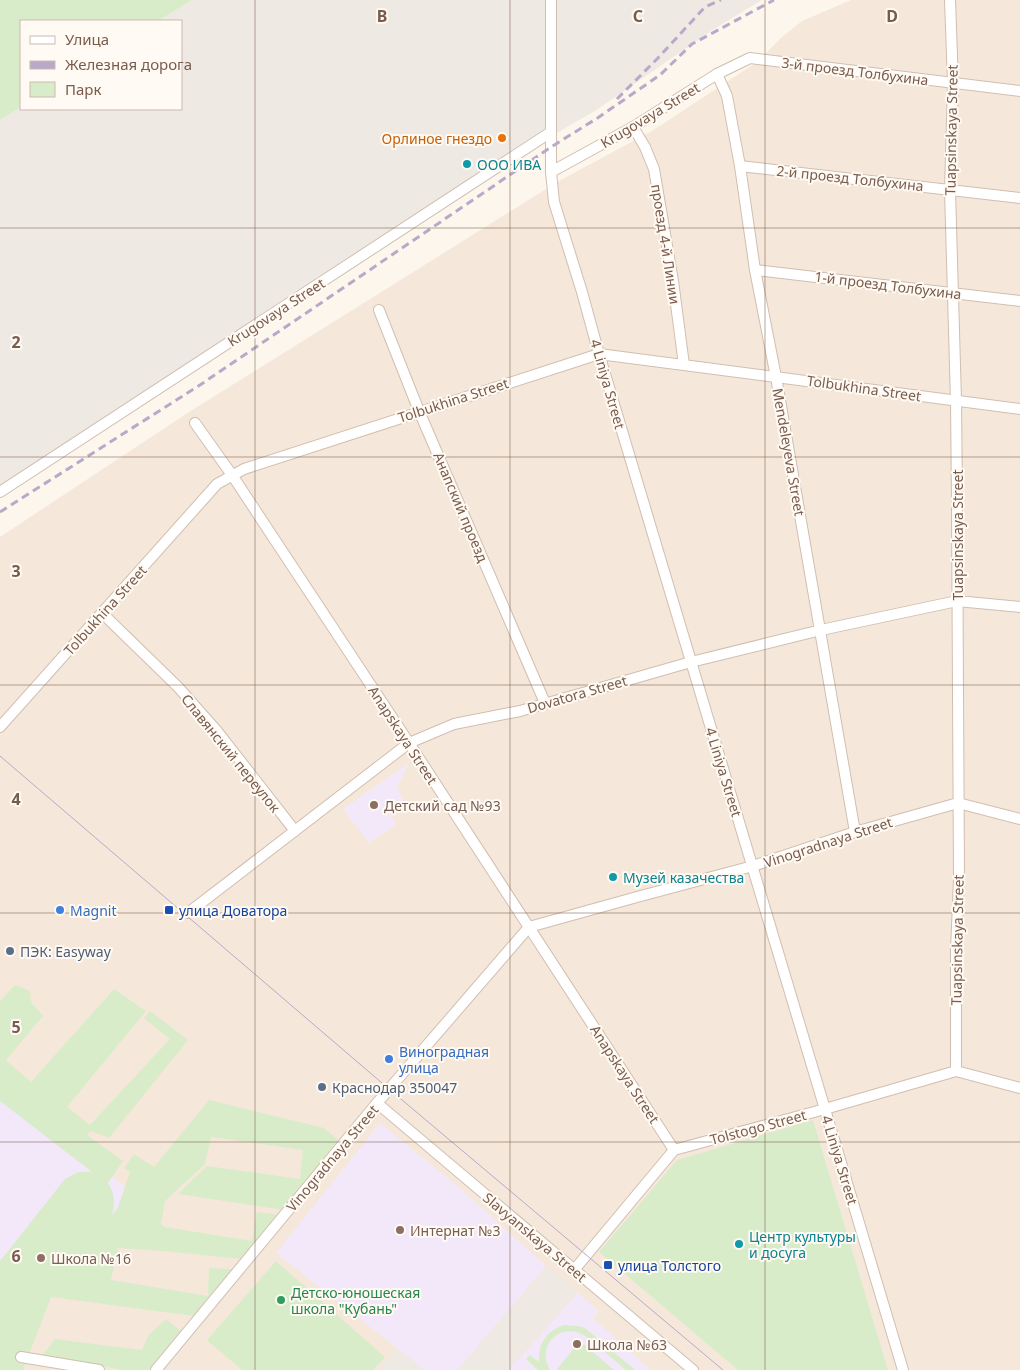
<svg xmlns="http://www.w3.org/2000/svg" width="1020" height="1370" font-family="'Noto Sans',sans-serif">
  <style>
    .residential { fill: #f5e8da }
    .industrial { fill: #efe9e4 }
    .education { fill: #f3e8fa }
    .green { fill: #d8ecc9 }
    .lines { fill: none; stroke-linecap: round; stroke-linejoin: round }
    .minor-casing { stroke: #d1beb0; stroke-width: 12 }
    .minor { stroke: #fff; stroke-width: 10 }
    .tram { stroke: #b9a8c9; stroke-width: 1 }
    .rail { stroke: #b9a8c9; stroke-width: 3; stroke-dasharray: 8 5; stroke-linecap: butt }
    .grid { fill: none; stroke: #7a5c4d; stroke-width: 1; stroke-opacity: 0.55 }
    .food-dot { fill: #e8710a; stroke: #fffaf3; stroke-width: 2 }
    .culture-dot { fill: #0f9aa8; stroke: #fffaf3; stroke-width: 2 }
    .education-dot { fill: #8d6e63; stroke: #fffaf3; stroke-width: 2 }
    .shop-dot { fill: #3f7fe0; stroke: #fffaf3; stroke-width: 2 }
    .transit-dot { fill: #1a4fb4; stroke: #fffaf3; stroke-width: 2 }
    .service-dot { fill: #5c6f8a; stroke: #fffaf3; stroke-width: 2 }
    .leisure-dot { fill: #2e9e5b; stroke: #fffaf3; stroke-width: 2 }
    .labels { text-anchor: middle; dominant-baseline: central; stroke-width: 4; stroke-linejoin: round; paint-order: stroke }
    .street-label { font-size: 14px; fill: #7a5c4d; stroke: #fffaf3 }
    .food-label { font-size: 14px; fill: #c56008; stroke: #fffaf3; text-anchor: end }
    .culture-label { font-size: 14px; fill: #0d838f; stroke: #fffaf3; text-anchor: start }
    .education-label { font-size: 14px; fill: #785e54; stroke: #fffaf3; text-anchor: start }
    .shop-label { font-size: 14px; fill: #366cbe; stroke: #fffaf3; text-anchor: start }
    .transit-label { font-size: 14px; fill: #164399; stroke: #fffaf3; text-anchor: start }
    .service-label { font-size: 14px; fill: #4e5e75; stroke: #fffaf3; text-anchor: start }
    .leisure-label { font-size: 14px; fill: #27864d; stroke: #fffaf3; text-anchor: start }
    .grid-label { font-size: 16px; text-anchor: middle; font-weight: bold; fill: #7a5c4d; stroke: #fffaf3; stroke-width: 4; stroke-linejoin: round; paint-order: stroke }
  </style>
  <rect width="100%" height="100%" fill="#fdf6ec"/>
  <path class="residential" d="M851,0h169v1370h-1020v-833l189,-125 370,-231 93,-50 105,-69 25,-25 20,-16z"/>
  <g class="industrial">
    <path d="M192,0h570l-48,29 -119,82 -33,19 -562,368v-378l21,-13v2h160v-88h-23z"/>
    <path d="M546,1266l19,14 13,13 -69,77h-52z"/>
    <path d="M397,1348l28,22h-47z"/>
  </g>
  <g class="education">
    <path d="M409,763l-12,24 6,14 -13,13 6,10 -27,19 -26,-34z"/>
    <path d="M0,1090l133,103 -113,145 -20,-16z"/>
    <path d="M380,1123l81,66 85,77 -89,104h-32l-149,-117z"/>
    <path d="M578,1293l21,18 -6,7 58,52h-142z"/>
  </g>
  <g class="green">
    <path d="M0,0h192l-34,21h-137v86l-21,13z"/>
    <path d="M15,985l15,6 1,11 12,14 -37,44 25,22 83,-93 32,22 -79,96 23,18 80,-86 -26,-21 6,-7 38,29 -79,98 -18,-7 -4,4 36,26 -15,22c7,11 7,20 4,32l6,-8 12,-35 -6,-4 10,-14 20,13 55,-67 115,28 14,12 -54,70 -106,-16 29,-28 93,13 3,-29 -92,-13 -6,27 -40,37 -4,23 4,3 87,14 5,-29 23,3 -38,44 -79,-8 -45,-3 -7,32 97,16 1,-28 24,1 -24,27 -15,20 -143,-19 -28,73h-23v-109l65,-82 13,-7h14l-92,-71v-100z"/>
    <path d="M813,1120l75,250h-150l-139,-118 78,-92z"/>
    <path d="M276,1261l109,96 -12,13h-131l-35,-30z"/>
    <path d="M166,1319l15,12 -30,39h-27l-82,-14 13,-17 87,11 6,-14z"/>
    <path d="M564,1325l14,1 7,2 50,42h-9l-39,-33c-24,-17 -52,7 -37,33h-12l-12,-11 4,-4 9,7c-1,-18 7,-31 25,-37z"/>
    <path d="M580,1341l34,29h-56l-1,-1z"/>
  </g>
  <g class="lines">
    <g class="minor-casing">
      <g id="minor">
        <path d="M551,0v172l3,30 28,90 17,62 304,1016"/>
        <path d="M950,0l3,83 -3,107 6,211 1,101 2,377 -3,71v121"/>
        <path d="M717,74l10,22 13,70 15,104 21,107 79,455"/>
        <path d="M633,127l12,20 9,22 19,112 11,84"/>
        <path d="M740,166l280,32"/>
        <path d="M551,172l82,-45 84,-53 33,-16 270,33"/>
        <path d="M755,270l265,31"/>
        <path d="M379,310l40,101 126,292"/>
        <path d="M195,423l37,52 177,268 265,407"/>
        <path d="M0,492l551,-360"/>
        <path d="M102,613l76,74 39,44 78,100"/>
        <path d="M0,727l217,-243 27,-15 355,-115 421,55"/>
        <path d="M188,913l221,-170 45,-19 66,-13 171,-49 130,-32 136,-29 63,6"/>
        <path d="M377,1103l316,267"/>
        <path d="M574,1270l100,-120 151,-41 131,-38 64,17"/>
        <path d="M21,1357l78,13"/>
        <path d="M156,1370l221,-267 152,-176 108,-30 116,-31 102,-34 103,-29 62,16"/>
      </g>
    </g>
    <use href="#minor" class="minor"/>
    <path class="tram" d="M0,756l389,333 334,281"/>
    <g class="rail">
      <path d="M617,99l41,-41 47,-51 16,-7"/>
      <path d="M0,512l200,-127 351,-238 45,-28 64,-44 32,-31 82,-44"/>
    </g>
  </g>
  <path class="grid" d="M255,0v1370M510,0v1370M765,0v1370M0,228h1020M0,457h1020M0,685h1020M0,913h1020M0,1142h1020"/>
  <circle class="food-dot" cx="502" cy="138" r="5"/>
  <g class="culture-dot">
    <circle cx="467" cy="164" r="5"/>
    <circle cx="613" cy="877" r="5"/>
    <circle cx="739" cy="1244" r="5"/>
  </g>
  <g class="education-dot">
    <circle cx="374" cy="805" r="5"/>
    <circle cx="400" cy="1230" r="5"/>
    <circle cx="41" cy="1258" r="5"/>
    <circle cx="577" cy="1344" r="5"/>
  </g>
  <g class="shop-dot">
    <circle cx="60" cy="910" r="5"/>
    <circle cx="389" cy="1059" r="5"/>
  </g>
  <g class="transit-dot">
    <rect x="164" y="905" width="10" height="10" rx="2.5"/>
    <rect x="603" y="1260" width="10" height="10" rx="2.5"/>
  </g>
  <g class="service-dot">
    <circle cx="10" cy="951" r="5"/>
    <circle cx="322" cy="1087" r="5"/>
  </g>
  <circle class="leisure-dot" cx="281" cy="1300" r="5"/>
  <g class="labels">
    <g class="street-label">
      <text transform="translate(855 71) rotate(7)">3-й проезд Толбухина</text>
      <text transform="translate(650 115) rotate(-31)">Krugovaya Street</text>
      <text transform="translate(951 130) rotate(-89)">Tuapsinskaya Street</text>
      <text transform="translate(850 178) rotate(6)">2-й проезд Толбухина</text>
      <text transform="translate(666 244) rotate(81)">проезд 4-й Линии</text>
      <text transform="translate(888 285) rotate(7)">1-й проезд Толбухина</text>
      <text transform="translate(276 312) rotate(-33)">Krugovaya Street</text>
      <text transform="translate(608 384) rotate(74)">4 Liniya Street</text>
      <text transform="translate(864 388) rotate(8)">Tolbukhina Street</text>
      <text transform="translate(453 400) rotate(-18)">Tolbukhina Street</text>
      <text transform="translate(789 452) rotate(80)">Mendeleyeva Street</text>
      <text transform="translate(461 507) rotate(67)">Анапский проезд</text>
      <text transform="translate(957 535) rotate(-90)">Tuapsinskaya Street</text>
      <text transform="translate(105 610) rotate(-48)">Tolbukhina Street</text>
      <text transform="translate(577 694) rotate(-16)">Dovatora Street</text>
      <text transform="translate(403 735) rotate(57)">Anapskaya Street</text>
      <text transform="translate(231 753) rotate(51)">Славянский переулок</text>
      <text transform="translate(724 772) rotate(73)">4 Liniya Street</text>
      <text transform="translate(828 842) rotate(-18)">Vinogradnaya Street</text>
      <text transform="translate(957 940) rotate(-89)">Tuapsinskaya Street</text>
      <text transform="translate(625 1074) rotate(57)">Anapskaya Street</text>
      <text transform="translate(758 1127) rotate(-15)">Tolstogo Street</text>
      <text transform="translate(332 1158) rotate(-50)">Vinogradnaya Street</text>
      <text transform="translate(840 1160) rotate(73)">4 Liniya Street</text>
      <text transform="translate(535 1237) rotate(40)">Slavyanskaya Street</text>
    </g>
    <g class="food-label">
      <text x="492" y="138">Орлиное гнездо</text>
    </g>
    <g class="culture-label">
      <text x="477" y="164">ООО ИВА</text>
      <text x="623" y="877">Музей казачества</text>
      <text x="749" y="1236">Центр культуры<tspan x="749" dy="16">и досуга</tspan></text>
    </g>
    <g class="education-label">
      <text x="384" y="805">Детский сад №93</text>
      <text x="410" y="1230">Интернат №3</text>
      <text x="51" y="1258">Школа №16</text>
      <text x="587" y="1344">Школа №63</text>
    </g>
    <g class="shop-label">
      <text x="70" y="910">Magnit</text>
      <text x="399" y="1051">Виноградная<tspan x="399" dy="16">улица</tspan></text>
    </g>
    <g class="transit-label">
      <text x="179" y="910">улица Доватора</text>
      <text x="618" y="1265">улица Толстого</text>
    </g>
    <g class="service-label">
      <text x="20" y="951">ПЭК: Easyway</text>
      <text x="332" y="1087">Краснодар 350047</text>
    </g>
    <g class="leisure-label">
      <text x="291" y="1292">Детско-юношеская<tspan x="291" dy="16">школа "Кубань"</tspan></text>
    </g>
  </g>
  <g class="grid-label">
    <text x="382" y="22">B</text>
    <text x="638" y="22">C</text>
    <text x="892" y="22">D</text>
    <text x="16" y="348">2</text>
    <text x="16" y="577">3</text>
    <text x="16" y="805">4</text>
    <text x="16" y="1033">5</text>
    <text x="16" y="1262">6</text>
  </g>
  <rect x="20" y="20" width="162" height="90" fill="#fffaf3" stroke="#cabbb1"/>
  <rect x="30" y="36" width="25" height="8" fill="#ffffff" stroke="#cabbb1"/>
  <text x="65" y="45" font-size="15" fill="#7a5c4d">Улица</text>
  <rect x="30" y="61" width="25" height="8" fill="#b9a8c9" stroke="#cabbb1"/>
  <text x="65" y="70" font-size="15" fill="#7a5c4d">Железная дорога</text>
  <rect x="30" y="82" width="25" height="15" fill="#d8ecc9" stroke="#cabbb1"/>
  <text x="65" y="95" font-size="15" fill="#7a5c4d">Парк</text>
</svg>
